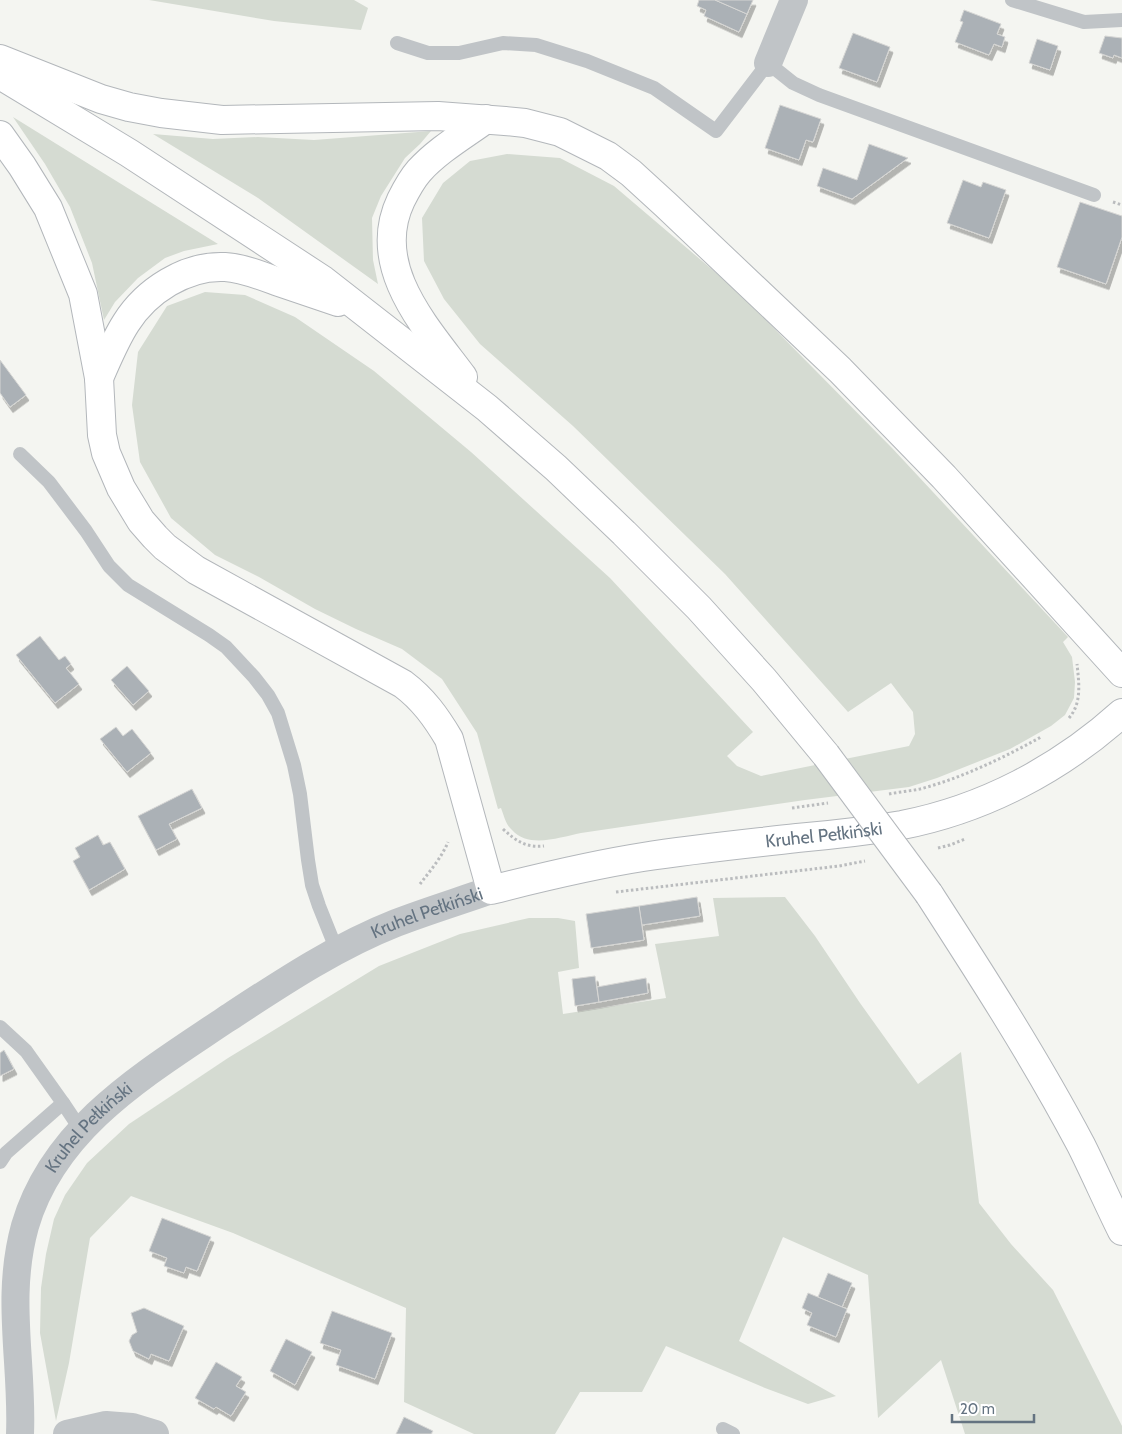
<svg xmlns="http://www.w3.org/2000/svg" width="1122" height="1434" font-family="Cabin,sans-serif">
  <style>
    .green { fill: #d5dbd2 }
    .building { fill: #abb1b6; stroke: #d6d6d4; filter: url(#shadow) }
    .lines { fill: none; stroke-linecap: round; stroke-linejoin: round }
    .primary-casing { stroke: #b3b7bb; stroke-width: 30 }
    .path { stroke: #babcbe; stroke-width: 3; stroke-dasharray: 2.5 2.5; stroke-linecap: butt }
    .service { stroke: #c0c4c7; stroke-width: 14 }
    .minor { stroke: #c0c4c7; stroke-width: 28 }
    .tertiary { stroke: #c0c4c7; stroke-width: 28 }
    .primary { stroke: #fff; stroke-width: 28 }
    .primary-bridge-casing { stroke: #b3b7bb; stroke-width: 30; stroke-linecap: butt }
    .primary-bridge { stroke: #fff; stroke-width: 28 }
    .labels { text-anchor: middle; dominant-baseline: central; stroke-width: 5; stroke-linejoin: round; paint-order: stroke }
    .street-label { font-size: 18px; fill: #647381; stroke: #fff }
  </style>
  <defs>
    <filter id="shadow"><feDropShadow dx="3" dy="5.5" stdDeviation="0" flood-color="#0004"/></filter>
  </defs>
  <rect width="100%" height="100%" fill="#f4f5f1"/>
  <g class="green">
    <path d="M149,0h205l14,8 -7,22 -87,-9z"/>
    <path d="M13,117l205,127 -34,7 -19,7 -27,20 -23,24 -11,18 -12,-57 -22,-56 -25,-43z"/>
    <path d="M431,131l-11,13 -15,14 -24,38 -9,22 1,42 5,24 -120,-86 -105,-64 60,5 45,-2 56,3z"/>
    <path d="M507,154l53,4 54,28 121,103 157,159 176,189 -5,5 9,15 3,25 -1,16 -9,17 -14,11 -41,23 -73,29 -28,9 -104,13 -224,33c-21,4 -52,16 -69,-3 -6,-5 -8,-14 -11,-22l-3,1 -21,-76 -35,-54 -40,-30 -46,-20 -41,-20 -56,-32 -44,-22 -44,-37 -31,-56 -8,-57 6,-53 29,-46 38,-14 40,3 50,22 79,54 97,81 139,126 143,154 -26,24 10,10 24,10 148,-30 6,-12 -2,-22 -22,-29 -43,29 -123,-138 -152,-148 -93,-82 -36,-45 -20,-38 -2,-43 21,-35 27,-22z"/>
    <path d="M785,897l30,39 45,67 58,81 43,-32 18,151 32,41 42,46 69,136v8h-157l-24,-74 -63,58 -10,-143 -85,-38 -44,104 97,55 -28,8 -43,-16 -99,-42 -24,46h-62l-25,42h-81l-70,-32 2,-94 -173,-75 -102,-37 -41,42 -21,125 -13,58 -16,-88 1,-45 5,-34 8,-35 11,-24 22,-32 42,-39 99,-66 151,-92 81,-32 69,-16h29l17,3 4,47 -21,4 5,42 103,-16 -11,-54 64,-8 -6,-38z"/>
  </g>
  <g class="building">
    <path d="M699,0h16l32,14 -8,18 -35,-16 2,-6 -9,-4z"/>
    <path d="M715,0h38l-6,14z"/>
    <path d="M964,10l37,14 -4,10 8,3 -3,10 -8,-3 -5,11 -34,-13 8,-20 -3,-1z"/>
    <path d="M853,33l37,14 -13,35 -38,-14z"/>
    <path d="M1105,36l17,2v20l-8,-3 -1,3 -14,-5z"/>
    <path d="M1037,39l21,7 -8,24 -21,-7z"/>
    <path d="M780,105l41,14 -8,23 -7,-2 -7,20 -34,-12z"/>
    <path d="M869,144l39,14 -56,41 -35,-13 6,-18 34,12z"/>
    <path d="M963,180l18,7 2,-5 23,8 -17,48 -42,-15z"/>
    <path d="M1080,202l42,14v21l-16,47 -49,-17z"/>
    <path d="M0,360l26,35 -16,12 -10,-14z"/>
    <path d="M40,636l19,24 6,-4 6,8 -5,4 13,16 -24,19 -39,-48z"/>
    <path d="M127,666l22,25 -16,14 -22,-25z"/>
    <path d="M116,727l7,9 9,-7 19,24 -24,19 -27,-33z"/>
    <path d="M192,789l10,19 -33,16 8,15 -21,11 -18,-34z"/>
    <path d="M98,835l5,10 7,-3 15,27 -36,21 -16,-29 7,-4 -5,-9z"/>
    <path d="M697,897l3,19 -58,9 -3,-19z"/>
    <path d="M639,906l5,34 -53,8 -5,-34z"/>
    <path d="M595,976l4,26 -24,4 -3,-27z"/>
    <path d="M646,978l2,15 -49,9 -2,-15z"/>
    <path d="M4,1050l10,19 -14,7v-23z"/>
    <path d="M162,1218l49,19 -14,34 -11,-4 -2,6 -20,-7 3,-8 -18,-7z"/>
    <path d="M828,1273l24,10 -10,24 -24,-10z"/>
    <path d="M808,1293l39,16 -11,28 -29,-12 5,-12 -10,-5z"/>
    <path d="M144,1308l40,18 -15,35 -18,-7 -2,5 -16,-8 -4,-10 3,-6 5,-3 -6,-19z"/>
    <path d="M332,1311l60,22 -17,46 -39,-14 5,-15 -21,-7z"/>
    <path d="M286,1339l26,13 -17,33 -25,-14z"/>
    <path d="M216,1362l26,15 -6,9 10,6 -15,24 -15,-9 -2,2 -19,-11z"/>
    <path d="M404,1417l29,14 -2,3h-35z"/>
  </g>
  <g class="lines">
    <g class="primary-casing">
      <g id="primary">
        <path d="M0,59l101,40 28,8 32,6 61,7 216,-4 67,5 20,2 35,9 48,24 23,17 35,32 174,165 104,107 178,196"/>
        <path d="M0,75l129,78 194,127 164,128 69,60 68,65 75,75 65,72 62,75"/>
        <path id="s2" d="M0,135l22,31 26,42 35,86 16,84 3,57 4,18 15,35 20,33 14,16 10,10 31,23 207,114c20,15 33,33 46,55l42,151c51,-13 101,-25 152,-33 51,-8 102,-13 154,-19 35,-3 70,-7 105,-13 82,-16 158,-56 220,-112"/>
        <path d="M463,377c-37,-50 -94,-110 -62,-177 5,-10 11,-21 18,-29 19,-21 45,-36 67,-52"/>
        <path d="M99,378c8,-18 16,-38 27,-55 20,-32 60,-58 99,-56 17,1 35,8 51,14 21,7 41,14 62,21"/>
        <path d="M929,894c53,82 106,164 152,251 14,28 27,58 41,86"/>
      </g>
    </g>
    <g class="path">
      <path d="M1113,202l9,3"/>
      <path d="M1069,718c13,-15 10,-35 8,-54"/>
      <path d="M889,794c10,-2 21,-3 31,-5 42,-11 83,-31 121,-52"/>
      <path d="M792,808l36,-5"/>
      <path d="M503,829c13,12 23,19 41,17"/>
      <path d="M938,848l12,-3 15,-6"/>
      <path d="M420,884c10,-13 22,-27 28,-42"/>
      <path d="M616,892l223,-26 26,-5"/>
    </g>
    <g class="service">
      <path d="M1012,0l72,22 38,-2"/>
      <path d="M397,43l31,10h31l44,-10 33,2 51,16 67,27 62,43 52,-68 25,20 26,12 275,100"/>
      <path d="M20,454l29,28 37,49 23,35 19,19 81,50 17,12 28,30 14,18 10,18 16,52 6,29 8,66 4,25 7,21 18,45"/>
      <path d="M0,1027l26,24 37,52"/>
      <path d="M0,1162l6,-9 57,-50 18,27"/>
      <path d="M723,1429l10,5"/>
    </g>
    <g class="minor">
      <path d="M768,63l26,-63"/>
      <path d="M67,1434l39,-9 26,2 23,7"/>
    </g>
    <path class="tertiary" id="s1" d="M20,1434c3,-71 -15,-136 5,-208 29,-99 120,-152 200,-206 55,-36 110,-73 171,-97 31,-12 64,-22 95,-33"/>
    <use href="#primary" class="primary"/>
    <g class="primary-bridge-casing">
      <path id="primary-bridge" d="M826,755l103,139"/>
    </g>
    <use href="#primary-bridge" class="primary-bridge"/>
  </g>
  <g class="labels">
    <g class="street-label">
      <text stroke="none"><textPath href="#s2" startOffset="1295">Kruhel Pełkiński</textPath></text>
      <text stroke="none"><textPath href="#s1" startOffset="732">Kruhel Pełkiński</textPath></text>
      <text stroke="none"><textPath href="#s1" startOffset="328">Kruhel Pełkiński</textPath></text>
    </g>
  </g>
  <path d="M952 1414v8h82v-8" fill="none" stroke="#647381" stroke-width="2.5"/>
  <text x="960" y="1414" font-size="15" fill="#647381" stroke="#ffffff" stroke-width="4" paint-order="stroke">20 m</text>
</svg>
